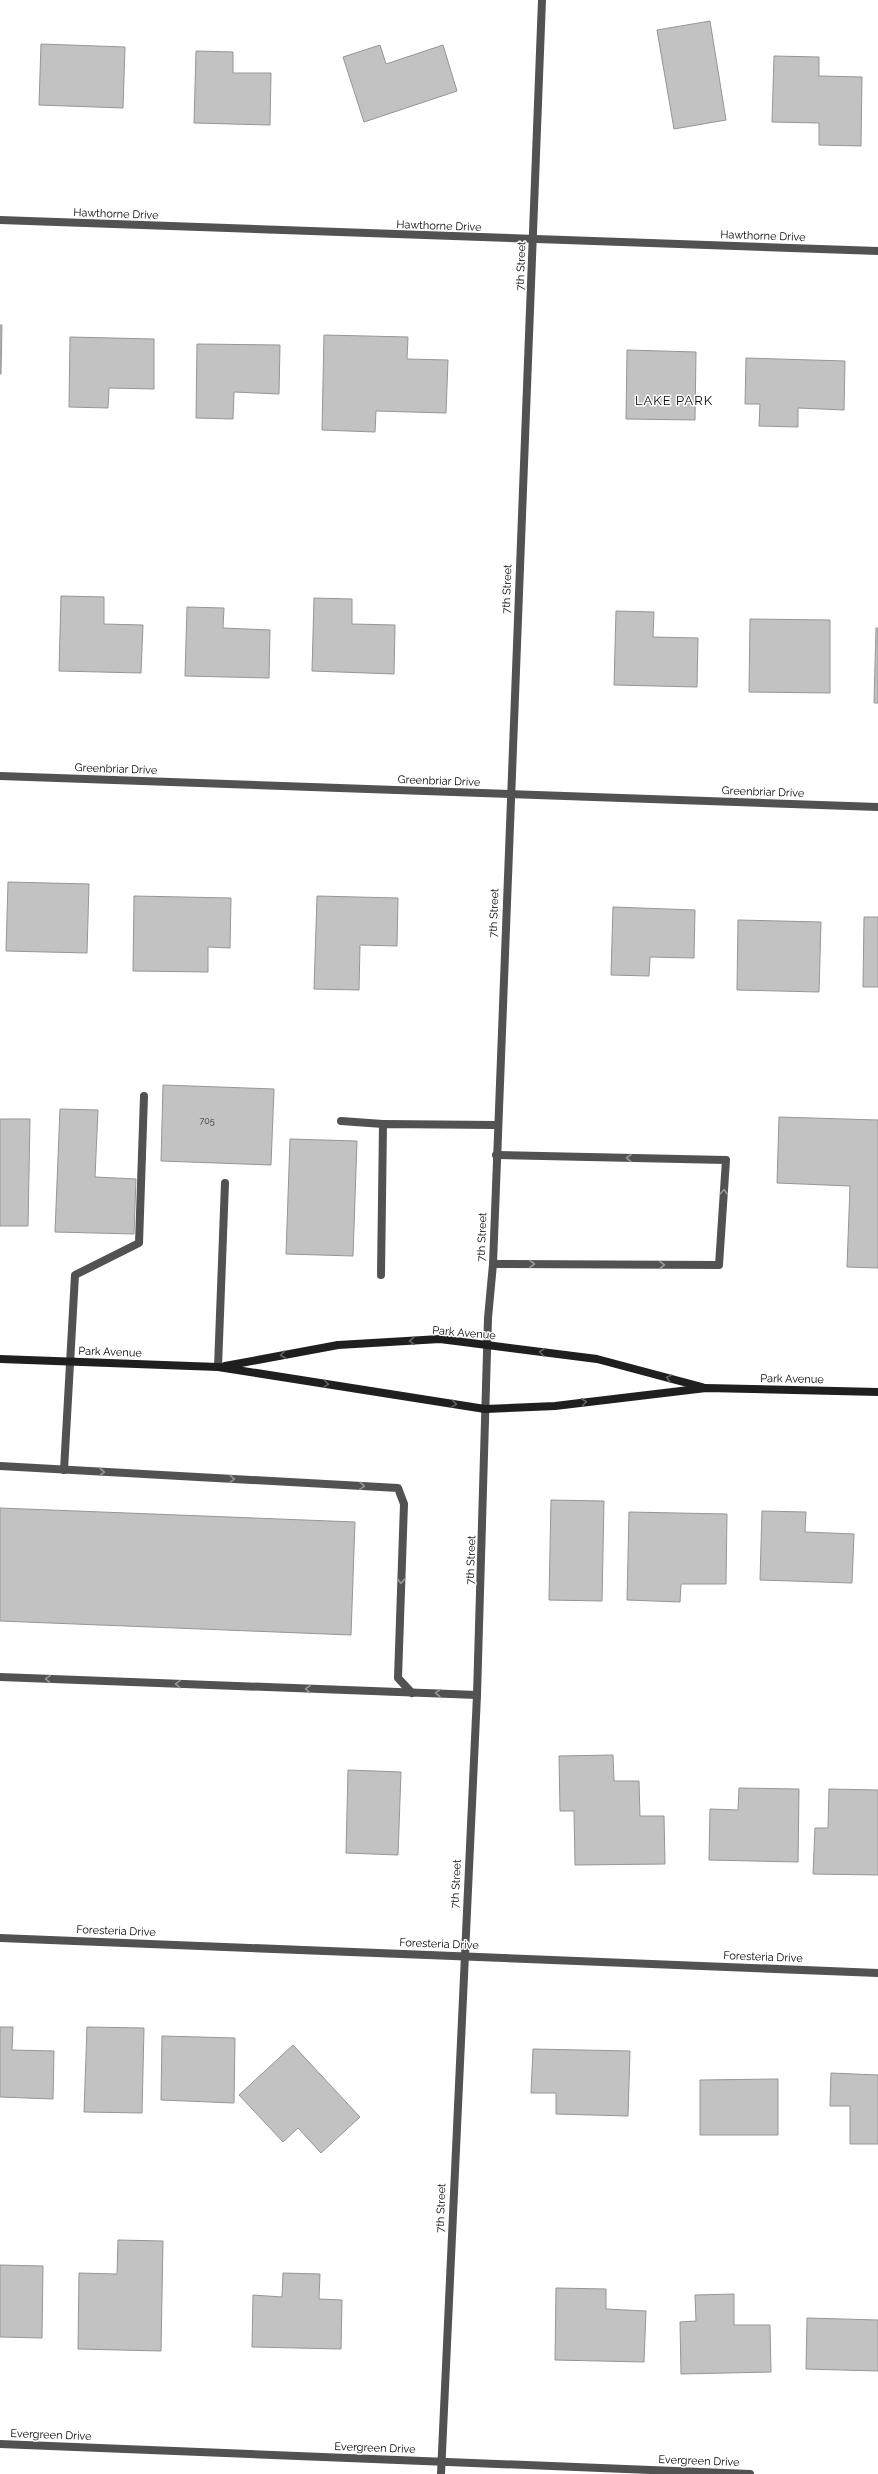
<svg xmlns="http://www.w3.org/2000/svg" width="878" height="2474" font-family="Raleway,sans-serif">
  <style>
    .building { fill: #c2c2c2; stroke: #969696 }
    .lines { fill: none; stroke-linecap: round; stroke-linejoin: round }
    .lane { stroke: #525252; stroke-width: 8 }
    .street { stroke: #525252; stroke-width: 8 }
    .secondary { stroke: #1f1f1f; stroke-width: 8 }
    .oneway { stroke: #979797 }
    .oneway2 { stroke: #626262 }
    .labels { text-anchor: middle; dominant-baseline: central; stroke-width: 3; stroke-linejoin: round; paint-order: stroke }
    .number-label { font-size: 9px; fill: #303030 }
    .street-label { font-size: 11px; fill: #000; stroke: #fff }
    .quarter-label { font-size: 13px; letter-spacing: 1px; fill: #000; stroke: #fff }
  </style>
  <rect width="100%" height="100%" fill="#fff"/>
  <g class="building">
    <path d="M710,21l16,99 -52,9 -17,-99z"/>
    <path d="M41,44l84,3 -2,61 -84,-3z"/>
    <path d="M380,45l6,19 57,-19 14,46 -93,31 -21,-65z"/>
    <path d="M196,51l37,1v21h38l-1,52 -76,-2z"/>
    <path d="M774,56l45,1v19l43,1 -1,69 -42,-1v-22l-47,-1z"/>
    <path d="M0,325h2l-1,49h-1z"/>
    <path d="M324,335l84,2 -1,22 41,1 -2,53 -70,-2 -1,21 -53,-2z"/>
    <path d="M70,337l84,2v50l-45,-1 -1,20 -39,-1z"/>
    <path d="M197,344l83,1 -1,49 -45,-2 -1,27 -37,-1z"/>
    <path d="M627,350l69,2 -1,68 -69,-1z"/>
    <path d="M746,358l99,3 -1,49 -46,-2v19l-39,-1 1,-22h-15z"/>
    <path d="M61,596l43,1v27l39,1 -2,48 -82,-2z"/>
    <path d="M314,598l38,1v25l43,1 -1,49 -82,-3z"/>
    <path d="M187,607l37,1 -1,20 47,2 -1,48 -84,-2z"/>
    <path d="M616,611l38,1 -1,25 45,1 -1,49 -83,-2z"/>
    <path d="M750,619l80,1v73l-81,-1z"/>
    <path d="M876,628h2v75h-4z"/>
    <path d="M8,882l81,2 -2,69 -81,-2z"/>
    <path d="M134,896l97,2 -1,50 -22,-1v25l-75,-1z"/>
    <path d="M317,896l81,2 -1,48 -37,-1 -1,45 -45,-1z"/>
    <path d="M613,907l82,3 -1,48 -44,-1 -1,19 -38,-1z"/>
    <path d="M864,917h14v70h-15z"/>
    <path d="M738,920l83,2 -2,70 -82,-2z"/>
    <path d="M163,1085l111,4 -3,76 -110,-4z"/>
    <path d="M60,1109l38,1 -3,67 41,2 -2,55 -79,-2z"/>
    <path d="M779,1117l99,3v148l-31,-1 3,-81 -73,-3z"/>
    <path d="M0,1119h30l-2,107h-28z"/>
    <path d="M290,1139l67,2 -4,115 -67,-2z"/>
    <path d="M551,1500l53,1 -2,100 -53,-1z"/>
    <path d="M0,1508l355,14 -4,113 -351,-14z"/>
    <path d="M762,1511l44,1 -1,20 49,2 -2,49 -92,-3z"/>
    <path d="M629,1512l98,2 -1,70h-45l-1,18 -53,-2z"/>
    <path d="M613,1755l1,26h25l1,35h24l1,48 -90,1 -1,-54h-14l-1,-55z"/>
    <path d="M348,1770l53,2 -3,83 -52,-2z"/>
    <path d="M739,1788l60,1 -1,73 -89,-2 1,-51 28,1z"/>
    <path d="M829,1789l49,1v85l-65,-1 2,-46h13z"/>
    <path d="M0,2027h13l-1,23 42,1 -1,48 -53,-2z"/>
    <path d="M87,2027l57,1 -2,85 -58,-1z"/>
    <path d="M162,2036l73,2 -1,65 -73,-3z"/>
    <path d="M293,2045l67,72 -39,36 -23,-25 -15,14 -44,-47z"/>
    <path d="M533,2049l97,2 -2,65 -72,-2v-21h-25z"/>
    <path d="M831,2073l47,2v69h-28v-38h-20z"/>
    <path d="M778,2079v56h-78v-55z"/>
    <path d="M118,2240l45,1 -2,110 -83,-2 1,-76 38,1z"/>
    <path d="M0,2265l43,1 -1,72 -42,-1z"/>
    <path d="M283,2273l37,1 -1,25 23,1 -1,49 -89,-2 1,-52 29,2z"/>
    <path d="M556,2288l50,1v20l40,2 -2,51 -89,-2z"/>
    <path d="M734,2294v31h36l1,47 -90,2 -1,-52 16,-1 -1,-26z"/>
    <path d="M807,2318l71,2v51l-72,-2z"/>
  </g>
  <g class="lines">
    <g class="lane">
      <path d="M341,1121l42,3"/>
      <path d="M493,1264l226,1 7,-105 -230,-5"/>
      <path d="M381,1275l2,-151 113,1"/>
      <path d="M218,1367l7,-184"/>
      <path d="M0,1466l398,22 6,16 -6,174 14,15"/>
      <path d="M64,1470l11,-195 64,-32 5,-147"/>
    </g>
    <g class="street">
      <path d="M0,220l878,31"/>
      <path d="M0,776l878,31"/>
      <path d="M0,1677l477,18"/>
      <path d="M0,1938l878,35"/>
      <path d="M0,2444l750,30"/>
      <path d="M441,2474l36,-779 11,-377 5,-54 49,-1264"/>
    </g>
    <g class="secondary">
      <path d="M0,1359l218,8 267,42 70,-3 151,-18 172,4"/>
      <path d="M225,1366l113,-21 102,-6 157,20 105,28"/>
    </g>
  </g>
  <defs><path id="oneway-chevron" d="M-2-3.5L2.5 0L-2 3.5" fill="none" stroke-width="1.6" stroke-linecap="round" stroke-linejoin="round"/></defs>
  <g class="oneway">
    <use href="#oneway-chevron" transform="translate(629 1158) rotate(-179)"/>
    <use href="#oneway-chevron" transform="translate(724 1192) rotate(-86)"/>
    <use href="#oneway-chevron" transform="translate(532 1264)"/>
    <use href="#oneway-chevron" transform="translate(662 1265)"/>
    <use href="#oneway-chevron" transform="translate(102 1472) rotate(3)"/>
    <use href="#oneway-chevron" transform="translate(232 1479) rotate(3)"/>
    <use href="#oneway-chevron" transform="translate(362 1486) rotate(3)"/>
    <use href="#oneway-chevron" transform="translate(401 1581) rotate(92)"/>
    <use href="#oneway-chevron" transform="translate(48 1679) rotate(-178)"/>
    <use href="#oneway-chevron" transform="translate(178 1684) rotate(-178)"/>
    <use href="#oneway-chevron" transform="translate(308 1689) rotate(-178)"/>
    <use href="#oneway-chevron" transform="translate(438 1693) rotate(-179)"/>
  </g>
  <g class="oneway2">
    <use href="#oneway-chevron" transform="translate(412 1341) rotate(177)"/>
    <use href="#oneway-chevron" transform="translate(542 1352) rotate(-173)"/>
    <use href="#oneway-chevron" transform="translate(283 1355) rotate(169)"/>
    <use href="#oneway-chevron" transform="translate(669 1378) rotate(-165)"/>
    <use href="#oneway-chevron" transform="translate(326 1384) rotate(9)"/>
    <use href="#oneway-chevron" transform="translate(584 1402) rotate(-7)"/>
    <use href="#oneway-chevron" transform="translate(454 1404) rotate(9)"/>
  </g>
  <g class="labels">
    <g class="number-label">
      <text x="207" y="1121">705</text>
    </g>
    <g class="street-label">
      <text transform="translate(116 214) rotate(2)">Hawthorne Drive</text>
      <text transform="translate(439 226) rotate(2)">Hawthorne Drive</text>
      <text transform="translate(763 236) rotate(2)">Hawthorne Drive</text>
      <text transform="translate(521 266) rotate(-88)">7th Street</text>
      <text transform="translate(507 589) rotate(-88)">7th Street</text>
      <text transform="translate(116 769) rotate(2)">Greenbriar Drive</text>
      <text transform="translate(439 781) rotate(2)">Greenbriar Drive</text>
      <text transform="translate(763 792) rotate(2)">Greenbriar Drive</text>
      <text transform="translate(494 913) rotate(-88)">7th Street</text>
      <text transform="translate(482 1237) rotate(-88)">7th Street</text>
      <text transform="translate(464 1333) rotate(5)">Park Avenue</text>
      <text transform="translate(110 1352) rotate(2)">Park Avenue</text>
      <text transform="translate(792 1379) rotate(1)">Park Avenue</text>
      <text transform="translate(471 1560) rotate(-88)">7th Street</text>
      <text transform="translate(456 1884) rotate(-87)">7th Street</text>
      <text transform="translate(116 1931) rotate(2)">Foresteria Drive</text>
      <text transform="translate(439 1944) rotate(2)">Foresteria Drive</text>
      <text transform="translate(763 1957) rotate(2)">Foresteria Drive</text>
      <text transform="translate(441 2208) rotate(-88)">7th Street</text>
      <text transform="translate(51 2435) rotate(2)">Evergreen Drive</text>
      <text transform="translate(375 2448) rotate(2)">Evergreen Drive</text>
      <text transform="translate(699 2461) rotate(2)">Evergreen Drive</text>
    </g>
    <g class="quarter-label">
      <text x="674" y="400">LAKE PARK</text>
    </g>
  </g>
</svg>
